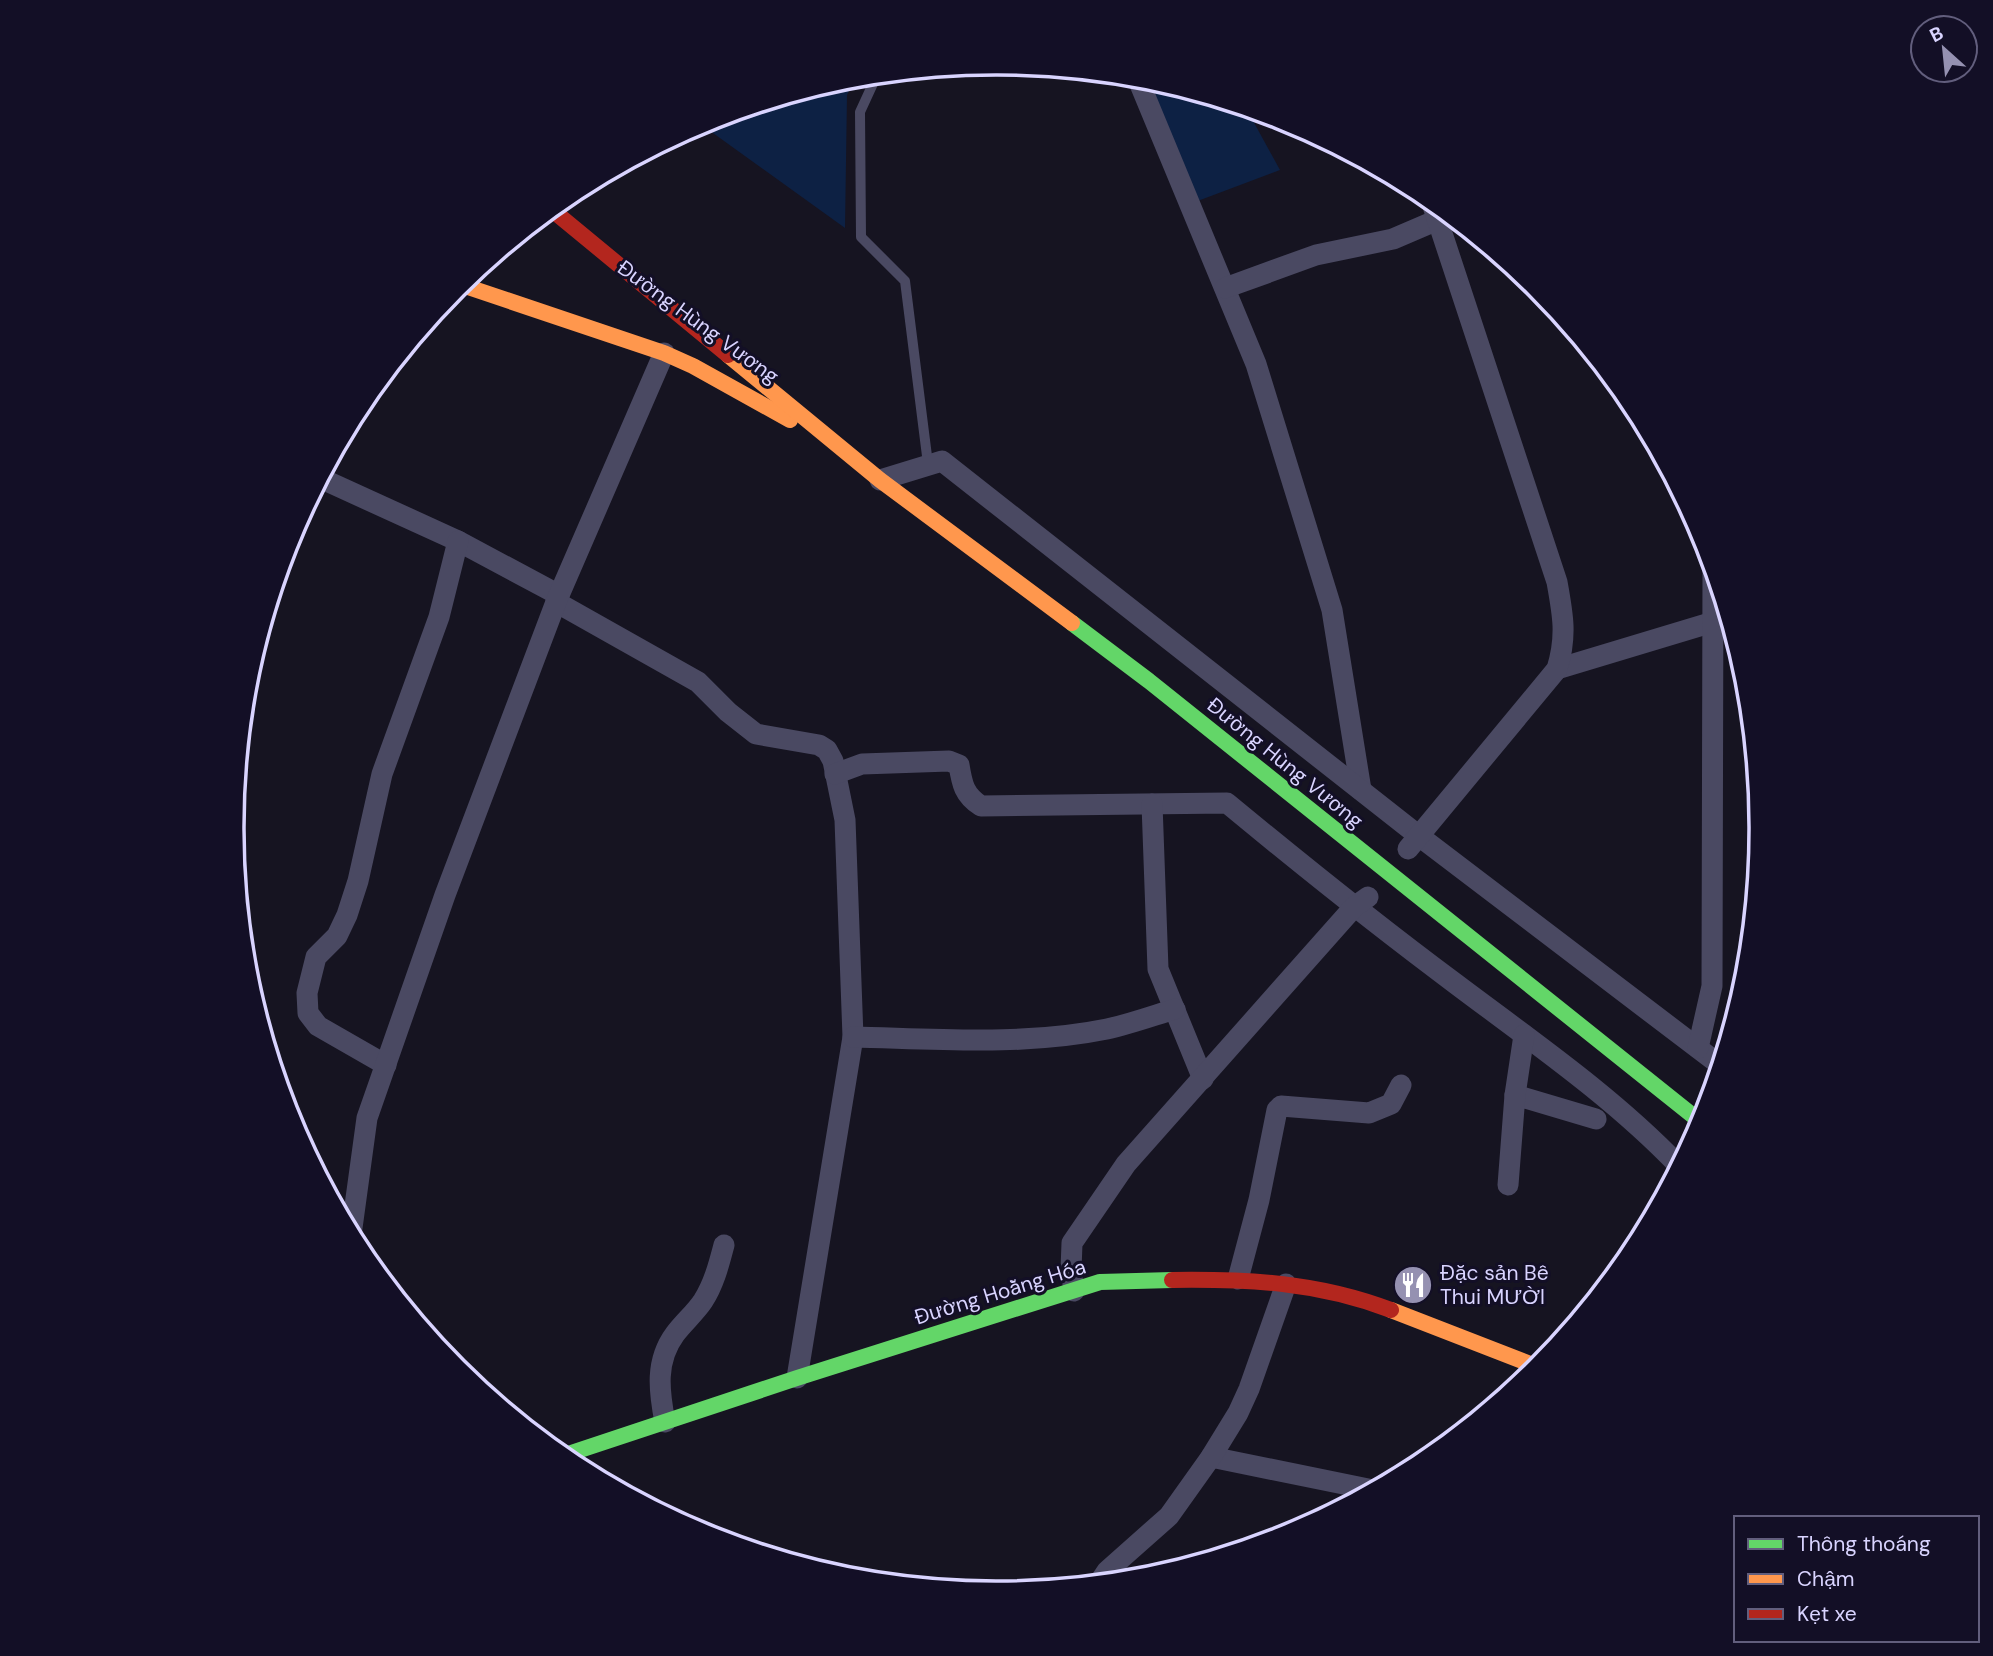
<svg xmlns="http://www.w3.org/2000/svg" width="1993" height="1656" font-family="'DM Sans',sans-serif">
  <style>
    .water { fill: #0d2144 }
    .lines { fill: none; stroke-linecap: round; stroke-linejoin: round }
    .lane { stroke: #4a4962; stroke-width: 10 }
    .street { stroke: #4a4962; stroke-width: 21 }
    .fast { stroke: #63d668; stroke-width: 16 }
    .slow { stroke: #ff974d; stroke-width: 16 }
    .jam { stroke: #b3261e; stroke-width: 16 }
    .labels { text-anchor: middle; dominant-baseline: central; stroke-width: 6; stroke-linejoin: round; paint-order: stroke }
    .street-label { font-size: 21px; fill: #d9d4ff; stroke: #130f26 }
    .poi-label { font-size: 21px; fill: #d9d4ff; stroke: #130f26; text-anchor: start }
    .rim { fill: none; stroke: #d9d4ff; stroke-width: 3.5 }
  </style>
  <rect width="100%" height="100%" fill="#161421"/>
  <g class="water">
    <path d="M856,77l-9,18 -2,133 -139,-100 2,-8z"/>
    <path d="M1146,78l100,30 34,62 -85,32z"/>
  </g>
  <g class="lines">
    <path class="lane" d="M877,75l-17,37 1,125 44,44 23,183"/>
    <g class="street">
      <path d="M1137,77l119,287 76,246 29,180"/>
      <path d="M1225,288l91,-33 77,-16 56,-24"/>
      <path d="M320,478l138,63 101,54"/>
      <path d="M880,480l62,-19 477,375 301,229"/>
      <path d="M556,602l142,80 30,30 28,22 63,11 8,5 6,11 12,59 8,217 -56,341"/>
      <path d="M1557,669l156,-47"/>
      <path d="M835,774l27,-10 87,-3 10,4c3,19 5,30 22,41l246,-3c75,62 151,123 229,181 77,58 157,113 223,182"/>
      <path d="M1152,804l6,165 45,110"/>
      <path d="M1408,849l149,-180c10,-33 6,-54 0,-87l-126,-382"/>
      <path d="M853,1037c84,2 171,9 254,-8 23,-5 45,-13 68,-20"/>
      <path d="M1698,1048l14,-62 1,-419"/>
      <path d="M386,1065l-68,-39 -10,-13 -1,-20 9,-36 21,-21 10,-21 11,-34 24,-107 57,-157 19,-76"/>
      <path d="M1515,1095l81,24"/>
      <path d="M1508,1185l7,-90 9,-60"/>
      <path d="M351,1235l16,-117 78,-223 111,-293 108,-249"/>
      <path d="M1238,1279l21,-79 18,-90 4,-4 88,7 22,-9 10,-19"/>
      <path d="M1074,1291l-3,-21 1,-27 54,-79 228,-257 14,-10"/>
      <path d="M665,1422c-6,-31 -10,-61 10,-88 9,-12 20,-21 28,-33 11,-17 16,-37 21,-56"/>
      <path d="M1211,1457l162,33"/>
      <path d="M1099,1583l8,-12 62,-55 42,-59 27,-44 11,-24 37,-105"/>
    </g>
    <g class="fast">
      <path d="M1072,623l77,58 553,442"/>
      <path d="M562,1456l235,-78 303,-96 72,-2"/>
    </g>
    <g class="slow">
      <path d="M459,284l205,69 29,13 97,54"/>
      <path d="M728,355l152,125 192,143"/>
      <path d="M1391,1310l139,54 7,6"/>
    </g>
    <g class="jam">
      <path d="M551,209l177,146"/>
      <path d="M1172,1280c78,-1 145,2 219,30"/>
    </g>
  </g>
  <defs>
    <g id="restaurant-disc" transform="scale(2.0125)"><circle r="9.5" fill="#9591b1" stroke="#130f26"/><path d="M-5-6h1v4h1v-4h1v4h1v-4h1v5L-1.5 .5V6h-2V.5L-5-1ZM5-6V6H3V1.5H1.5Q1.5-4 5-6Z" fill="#fff"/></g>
  </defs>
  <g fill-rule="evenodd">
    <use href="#restaurant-disc" x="1413" y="1285"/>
  </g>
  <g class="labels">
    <g class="street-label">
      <text transform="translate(698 322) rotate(36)">Đường Hùng Vương</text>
      <text transform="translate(1285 763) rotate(39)">Đường Hùng Vương</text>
      <text transform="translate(1000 1292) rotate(-17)">Đường Hoằng Hóa</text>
    </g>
    <g class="poi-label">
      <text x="1440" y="1273">Đặc sản Bê<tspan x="1440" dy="24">Thui MƯỜI</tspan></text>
    </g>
  </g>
  <path d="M0 0H1993V1656H0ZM996 75H997A752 752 0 0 1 1749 827V829A752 752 0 0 1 997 1581H996A752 752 0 0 1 244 829V827A752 752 0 0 1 996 75Z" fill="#130f26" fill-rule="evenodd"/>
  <path class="rim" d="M996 75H997A752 752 0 0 1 1749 827V829A752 752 0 0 1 997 1581H996A752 752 0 0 1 244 829V827A752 752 0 0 1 996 75Z"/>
  <rect x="1734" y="1516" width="245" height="126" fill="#130f26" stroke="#625e7d" stroke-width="2"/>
  <rect x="1748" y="1539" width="35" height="10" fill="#63d668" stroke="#625e7d" stroke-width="2"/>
  <text x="1797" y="1551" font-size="21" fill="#d9d4ff">Thông thoáng</text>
  <rect x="1748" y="1574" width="35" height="10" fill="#ff974d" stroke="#625e7d" stroke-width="2"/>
  <text x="1797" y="1586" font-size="21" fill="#d9d4ff">Chậm</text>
  <rect x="1748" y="1609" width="35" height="10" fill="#b3261e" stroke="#625e7d" stroke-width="2"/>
  <text x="1797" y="1621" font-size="21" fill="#d9d4ff">Kẹt xe</text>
  <g transform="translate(1944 49) rotate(333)"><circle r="33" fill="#130f26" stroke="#625e7d" stroke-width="2"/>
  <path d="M0-5L12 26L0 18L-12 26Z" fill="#9591b1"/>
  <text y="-10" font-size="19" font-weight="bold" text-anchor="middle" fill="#d9d4ff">B</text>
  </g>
</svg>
